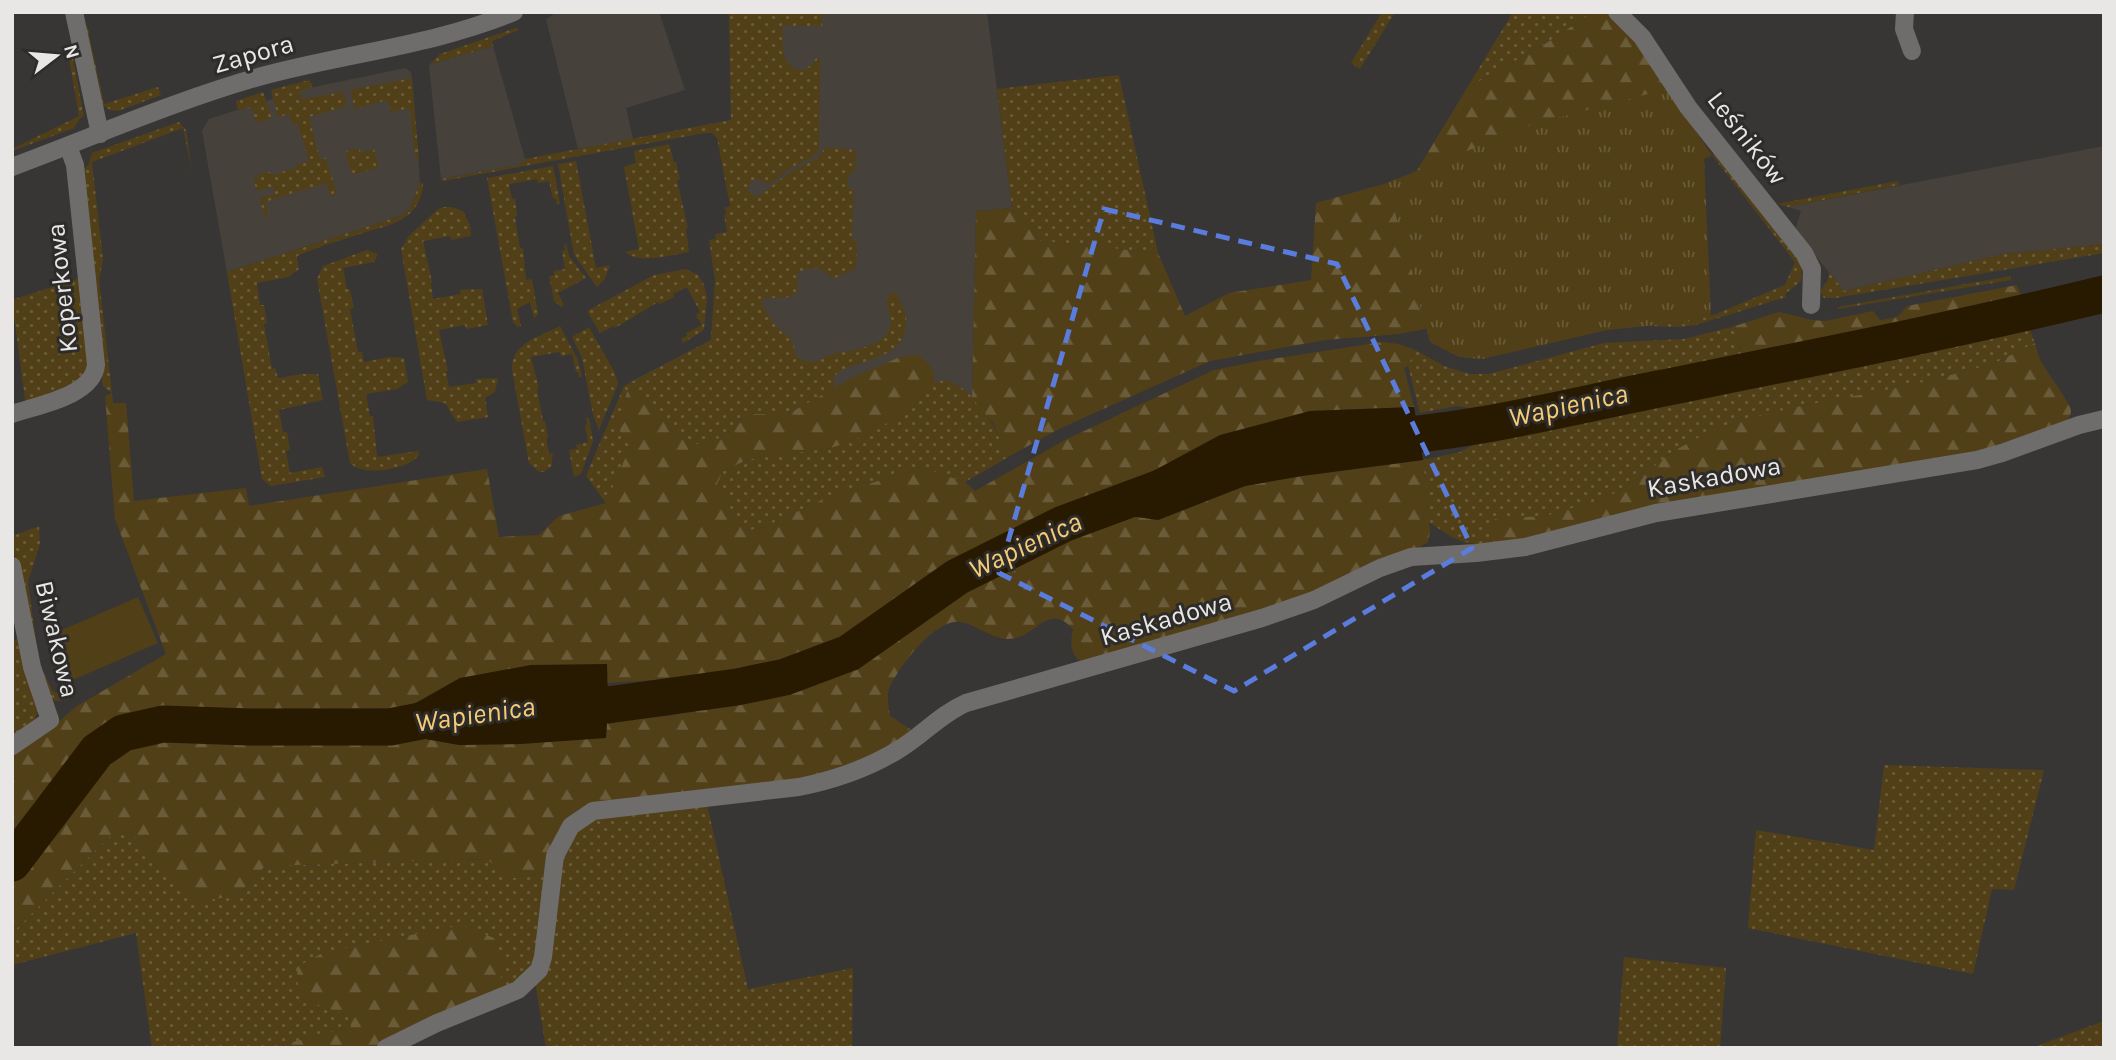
<svg xmlns="http://www.w3.org/2000/svg" width="2116" height="1060" font-family="Karla,sans-serif">
  <style>
    .built { fill: #46423b }
    .grass { fill: url(#grass-dots) }
    .forest { fill: url(#forest-firs) }
    .park { fill: url(#park-tufts) }
    .pitch { fill: #513f18 }
    .water { fill: #281a00 }
    .lines { fill: none; stroke-linecap: round; stroke-linejoin: round }
    .river { stroke: #281a00; stroke-width: 37 }
    .minor { stroke: #6e6d6c; stroke-width: 18 }
    .marked { fill: none; stroke: #5a7cdc; stroke-width: 5; stroke-dasharray: 14 9; stroke-linejoin: round }
    .labels { text-anchor: middle; dominant-baseline: central; stroke-width: 6; stroke-linejoin: round; paint-order: stroke }
    .street-label { font-size: 26px; fill: #e8e7e5; stroke: #2d2c2a }
    .water-label { font-size: 28px; font-style: italic; fill: #f5cc75; stroke: #2d2c2a }
  </style>
  <defs>
    <pattern id="grass-dots" width="8" height="8" patternUnits="userSpaceOnUse" patternTransform="scale(1.75)"><rect width="8" height="8" fill="#513f18"/><path d="M2 2h.1M6 6h.1" fill="none" stroke="#6a5b39" stroke-width="1.8" stroke-linecap="round"/></pattern>
    <pattern id="forest-firs" width="22" height="20" patternUnits="userSpaceOnUse" patternTransform="scale(1.75)"><rect width="22" height="20" fill="#513f18"/><path d="M5 1l3.5 6h-7zM16 11l3.5 6h-7z" fill="#6a5b39"/></pattern>
    <pattern id="park-tufts" width="24" height="20" patternUnits="userSpaceOnUse" patternTransform="scale(1.75)"><rect width="24" height="20" fill="#513f18"/><path d="M3 7l-1-3M5 7V3M7 7l1-3M15 17l-1-3M17 17v-4M19 17l1-3" fill="none" stroke="#6a5b39"/></pattern>
  </defs>
  <rect width="100%" height="100%" fill="#383634"/>
  <g class="built">
    <path d="M557,12h102l26,78 -59,18 7,31 -55,10 -32,-130z"/>
    <path d="M729,12h258l25,196 -36,3 -4,187 36,59 -43,25 -154,-79 -181,-21 81,-42 3,-37 23,-28z"/>
    <path d="M493,46l32,113 -6,6 -78,14 -12,-114z"/>
    <path d="M405,68l6,4 1,6 8,105 -11,27 -6,5 -176,57 -25,-141 7,-12 91,-29z"/>
    <path d="M2104,146v98l-101,10 -159,37 -49,-61 6,-19 -13,-4z"/>
  </g>
  <g class="grass">
    <path d="M729,12h93v14h-39c0,18 -4,40 19,45l11,-7 3,-6h4l-1,92 -6,7 -23,11 -20,16 -14,-5 -6,3 -2,9 7,5h4c9,-7 25,-20 35,-26 12,-7 25,-8 31,-23l31,3 -1,22h-4l-4,8 2,9 5,1 -2,47 5,6 -1,25 -23,11c-11,-11 -20,-14 -34,-7l-2,8 1,12 -12,6h-21l-3,4 1,4 12,19 17,15 5,17c5,3 10,6 16,5 7,0 12,-7 20,-8 17,-4 50,-6 57,-26 4,-12 -5,-21 -3,-32l9,-4c2,9 9,14 10,24 4,51 -57,39 -73,62l3,10 -48,26h-36l-32,24 -21,7 -23,-9 -46,-53v64l-24,56 -20,-27 38,-90 87,-46 4,-60 -6,-40 7,-1 -1,-5 12,-2 -3,-17 2,-1 -1,-6 5,-2 -13,-68 -5,-5h-7l-262,48 -2,-2 78,-14 6,-6 206,-39z"/>
    <path d="M1382,12h13l-35,57 -9,-6z"/>
    <path d="M1513,12h80l-48,32 -78,44z"/>
    <path d="M87,25l17,79 54,-17 3,8 -43,16 -8,-1 -5,-4 -5,2 -17,-75z"/>
    <path d="M516,28l3,2 -27,11 1,5 -64,19 11,-11z"/>
    <path d="M68,53h4l12,64 -4,1 -6,10 -62,23v-2l67,-33z"/>
    <path d="M1119,75l39,178 -118,-12 -28,-33 -15,-119z"/>
    <path d="M412,78l7,82 -4,-3 -5,-49 -19,4 -4,-12 -32,9 -5,-19z"/>
    <path d="M309,80l4,5 -3,3 -10,3 2,8 41,-7 4,14 -38,11 11,42 6,-1 11,36 -6,2 -5,-13 -61,19 4,14 -4,2 -6,-20 16,-4 -2,-7 -16,4 -4,-12 6,-1 -1,-4 12,-2 2,3 24,-7v-3l13,-4 -11,-37 -5,1 -4,-11 -11,3 -7,-27z"/>
    <path d="M263,92l9,26 -16,5 -4,-16 -14,3 -2,-9z"/>
    <path d="M179,122l7,8 6,41 -9,-43 -91,34 11,98 -4,20 13,113 -9,-7 -15,-182 -5,-35 5,-3 4,-13z"/>
    <path d="M669,144l5,18h2l4,17 -3,1 11,48 -2,1 3,23c-20,3 -48,13 -64,0l14,-3 -15,-82 12,-4 -2,-12z"/>
    <path d="M359,148l2,5 13,-4 5,18 -27,8 -7,-23z"/>
    <path d="M1716,153l78,95 8,17 -1,16 -16,13 1,3 -90,28 -18,2 -30,-1 38,-4 25,-6 74,-31 10,-23 -83,-107z"/>
    <path d="M576,161l20,107 14,-3 -5,14 -8,8 -23,-32 -16,-91z"/>
    <path d="M553,166l7,38 -3,1 -1,-6h-3l-4,-18 -11,2 -1,-4 -28,5 3,15 3,-1 2,18 -2,1 5,31h3l3,32 6,-1 6,35 -4,5 -4,-17 -13,7 4,17 -3,1 -5,-5 -26,-144z"/>
    <path d="M1898,181l1,4 -111,22 -11,-3z"/>
    <path d="M420,183h3c0,13 -6,25 -16,33 -12,9 -28,12 -41,16 -24,8 -47,14 -69,24l2,13 -11,8 -31,6 3,22h4l3,18 -3,1 8,45 3,-1 3,10 24,-4h16l5,26 -44,10 4,22h4l3,18 -4,1 4,22 32,-6 3,10 -54,9 -9,-7 -35,-207 176,-57 6,-5z"/>
    <path d="M444,207h8l11,4 7,14 1,11 -20,4 -1,-4 -27,5 9,41 -1,1 2,16 28,-5 -1,-4 22,-1 6,36 -22,4 -1,-4 -26,5 9,41h-2l3,16 27,-4v-4l22,-1 -3,14 -10,6 3,19 -31,5 -12,-19 -18,-3 -26,-151 8,-13 29,-27z"/>
    <path d="M566,244l3,12 17,22 -28,15 6,12 -3,2 -7,-6 -5,-25 5,-1v-4l11,-2 -3,-18 3,-1 -1,-5z"/>
    <path d="M2104,244v9l-269,45h-11l-4,-7 8,-11 1,-8 15,19 159,-37z"/>
    <path d="M367,250l11,4 -4,8 -31,6 4,21h3l4,19 -4,1 8,43h4l2,10 25,-5 15,1 4,24 -11,7 -31,5 4,22h3l4,41 41,-6 1,4c-11,15 -56,22 -69,8l-33,-184 6,-13z"/>
    <path d="M686,269l12,6 6,10 3,12 -3,33 -21,13 -2,-4 6,-3 -1,-3 16,-8 -6,-10 4,-3 -13,-25 -14,7 1,3 -14,7 -2,-2 -43,26 -1,-2 -14,7 -13,-22 67,-36z"/>
    <path d="M2011,276v4l-173,29v-2z"/>
    <path d="M83,277l8,87 -7,16 -56,24 -3,-5 -13,-99z"/>
    <path d="M2025,318l10,25 -42,21 -81,21 -240,67 -31,25 -34,21 -61,18 -21,3 -28,25c-33,2 -42,-4 -68,-22l-6,-62 37,-8 37,-20 125,-25z"/>
    <path d="M560,326l18,34 4,17h-3l-1,-5h-2l-4,-18 -11,2 -2,-4 -28,5 8,31 -2,1 6,32h2l3,17h-2l3,16 4,-1 -2,14 -8,5h-4l-10,-9 -17,-93c-1,-27 27,-33 48,-44z"/>
    <path d="M1735,326l5,23 8,12 -256,50 -35,-5 -37,7 -12,-47 7,-16 29,16 25,8h20l115,-31 81,-4z"/>
    <path d="M589,327l26,46 3,11 -19,46 -6,-15 -11,-57 -10,-21z"/>
    <path d="M944,380c32,7 53,50 64,77l-43,25 -45,-15 -96,32 -60,28 -17,4 -9,-8 -21,-39 6,-13 26,-12 82,-11 66,-32 38,-33z"/>
    <path d="M586,418h3l4,23 -12,33 -7,3 -5,-27 8,-1 -1,-4 12,-3 -3,-17 2,-1z"/>
    <path d="M39,526l1,18 -12,38 11,82 14,27 17,8c-7,1 -14,4 -20,-1 -15,-12 -27,-104 -31,-125 -3,-15 -7,-21 -7,-37z"/>
    <path d="M19,638l19,73 -6,15 -20,13v-98z"/>
    <path d="M1884,765l160,5 -30,120 -22,-1 -19,85 -225,-46 8,-98 118,20z"/>
    <path d="M707,804l41,185 105,-21 -1,80h-306l-11,-66 29,-138 23,-25z"/>
    <path d="M132,832l29,40 77,23 27,-29 221,-7 27,19 31,-5c-2,21 -2,76 -12,92 -9,15 -25,21 -40,28l-187,7 44,16 2,11 -82,21h-117l-16,-115 -124,32v-32l98,-97z"/>
    <path d="M1624,957l102,11 -6,80h-103z"/>
    <path d="M2104,1021v27h-73z"/>
  </g>
  <g class="forest">
    <path d="M1593,12h13l33,33 28,44 -242,240 -26,5 -74,6 -115,21 -149,67 -53,29 -15,-34 -21,-25 4,-187 36,-3 28,33 118,12 27,63 44,-23 82,-13 5,-77 71,-20 29,-11 51,-84 78,-44z"/>
    <path d="M2017,285l7,21 -276,55c-8,-12 -12,-21 -13,-35l44,-14 33,8 13,1 48,-10 7,9c18,-3 16,0 27,-14z"/>
    <path d="M1382,342l17,2 16,6 -7,16 -4,2 10,39 -104,4 -168,66 -22,21 -61,17 -109,54 -112,78 -103,28 -128,8 -1,-19 -146,14 -53,30 -230,1c-25,5 -51,10 -73,23 -32,19 -67,70 -92,99v-77l36,-23 29,-25 89,-52 -51,-135 -10,-123 7,-3 1,10h13l8,98 112,-13 3,18 238,-37 12,68 40,-2 20,-19 47,-13 24,-56 -13,-21 13,-44 46,54 23,9 21,-7 32,-24h36l66,-37 46,-20 19,-2 12,11 4,17 -38,33 -24,17 -42,15 -82,11 -26,12 -6,13 21,39 10,8 16,-4 60,-28 96,-32 45,15 10,9 90,-51 149,-70 45,-9z"/>
    <path d="M2035,343c1,5 3,11 5,16 5,12 31,44 31,52 0,6 -5,11 -9,14l-62,23 -503,96 -9,-16 7,-9 51,-3 61,-18 34,-21 31,-25 46,-25 73,-19 121,-23 81,-21z"/>
    <path d="M1423,460l7,71 -2,11 -10,6 -108,47 -226,69c-14,-9 -14,-19 -11,-35 -27,-29 -37,11 -66,10 -17,-1 -30,-14 -46,-17 -26,-5 -63,46 -72,67 -3,8 0,19 1,27l20,13 1,7 -76,38 -229,30 -56,45 -6,24 -31,5 -27,-19 -221,7 -27,29 -46,8 -31,-31 -29,-40 -22,4 -98,97v-53l89,-117 30,-19 37,-12 179,7 62,-3 50,9 147,-8 1,-16 63,-5 117,-30 66,-24 109,-73 106,-53 56,-21 34,5 87,-34 57,-10z"/>
    <path d="M462,925l32,13 12,30 -14,25 -117,55h-106l82,-21 -2,-11 -44,-16 -7,-15 -1,-18 27,-15z"/>
  </g>
  <path class="park" d="M1667,89l45,66 -8,4 7,157 -25,6 -79,8 -125,29 -23,-2 -29,-15 -43,-159 147,-59z"/>
  <path class="pitch" d="M138,597l20,46 -90,39 -20,-46z"/>
  <g class="water">
    <path d="M1414,407l9,53 -121,16 -57,10 -87,34 -34,-5 -4,-17 22,-21 78,-42 90,-24z"/>
    <path d="M607,664l1,41 -2,33 -85,6 -62,1 -50,-9 -2,-28 53,-30 71,-13z"/>
  </g>
  <g class="lines">
    <g class="river">
      <path d="M1371,438c97,-5 192,-30 287,-49 149,-30 298,-59 446,-95"/>
      <path d="M558,703l50,2 129,-18 48,-10 64,-24 108,-76 106,-53 105,-39"/>
      <path d="M12,863l85,-112 26,-18 40,-9 86,3h141l66,-13"/>
    </g>
    <g class="minor">
      <path d="M74,12l26,122"/>
      <path d="M1617,12l25,25 46,70 116,146 8,16 -1,36"/>
      <path d="M1905,12l-1,17 8,22"/>
      <path d="M12,167c83,-31 165,-67 250,-91 84,-23 170,-30 252,-64"/>
      <path d="M12,414c26,-9 81,-18 84,-49l-21,-200 -7,-19"/>
      <path d="M12,566l20,101 18,53 -38,26"/>
      <path d="M386,1048l51,-25 81,-33 21,-20 4,-13 12,-101 16,-30 22,-15 206,-24c35,-7 68,-18 99,-37 24,-14 41,-35 68,-47l296,-85 52,-18 66,-32 31,-11 65,-4 49,-6 131,-34 321,-53 25,-7 77,-28 25,-6"/>
    </g>
  </g>
  <path class="marked" d="M1104,209l233,55 135,284 -238,143 -235,-118z"/>
  <g class="labels">
    <g class="street-label">
      <text transform="translate(253 54) rotate(-16)">Zapora</text>
      <text transform="translate(1747 138) rotate(52)">Leśników</text>
      <text transform="translate(62 288) rotate(-96)">Koperkowa</text>
      <text transform="translate(1714 477) rotate(-10)">Kaskadowa</text>
      <text transform="translate(1166 619) rotate(-16)">Kaskadowa</text>
      <text transform="translate(57 639) rotate(77)">Biwakowa</text>
    </g>
    <g class="water-label">
      <text transform="translate(1568 405) rotate(-12)">Wapienica</text>
      <text transform="translate(1025 545) rotate(-25)">Wapienica</text>
      <text transform="translate(475 714) rotate(-8)">Wapienica</text>
    </g>
  </g>
  <rect width="2116" height="1060" fill="none" stroke="#e8e7e5" stroke-width="28"/>
  <g transform="translate(56 56) rotate(74)" stroke="#2d2c2a" stroke-width="5" paint-order="stroke">
  <path d="M0-5L12 26L0 18L-12 26Z" fill="#e8e7e5"/>
  <text y="-10" font-size="19" font-weight="bold" text-anchor="middle" fill="#e8e7e5">N</text>
  </g>
</svg>
